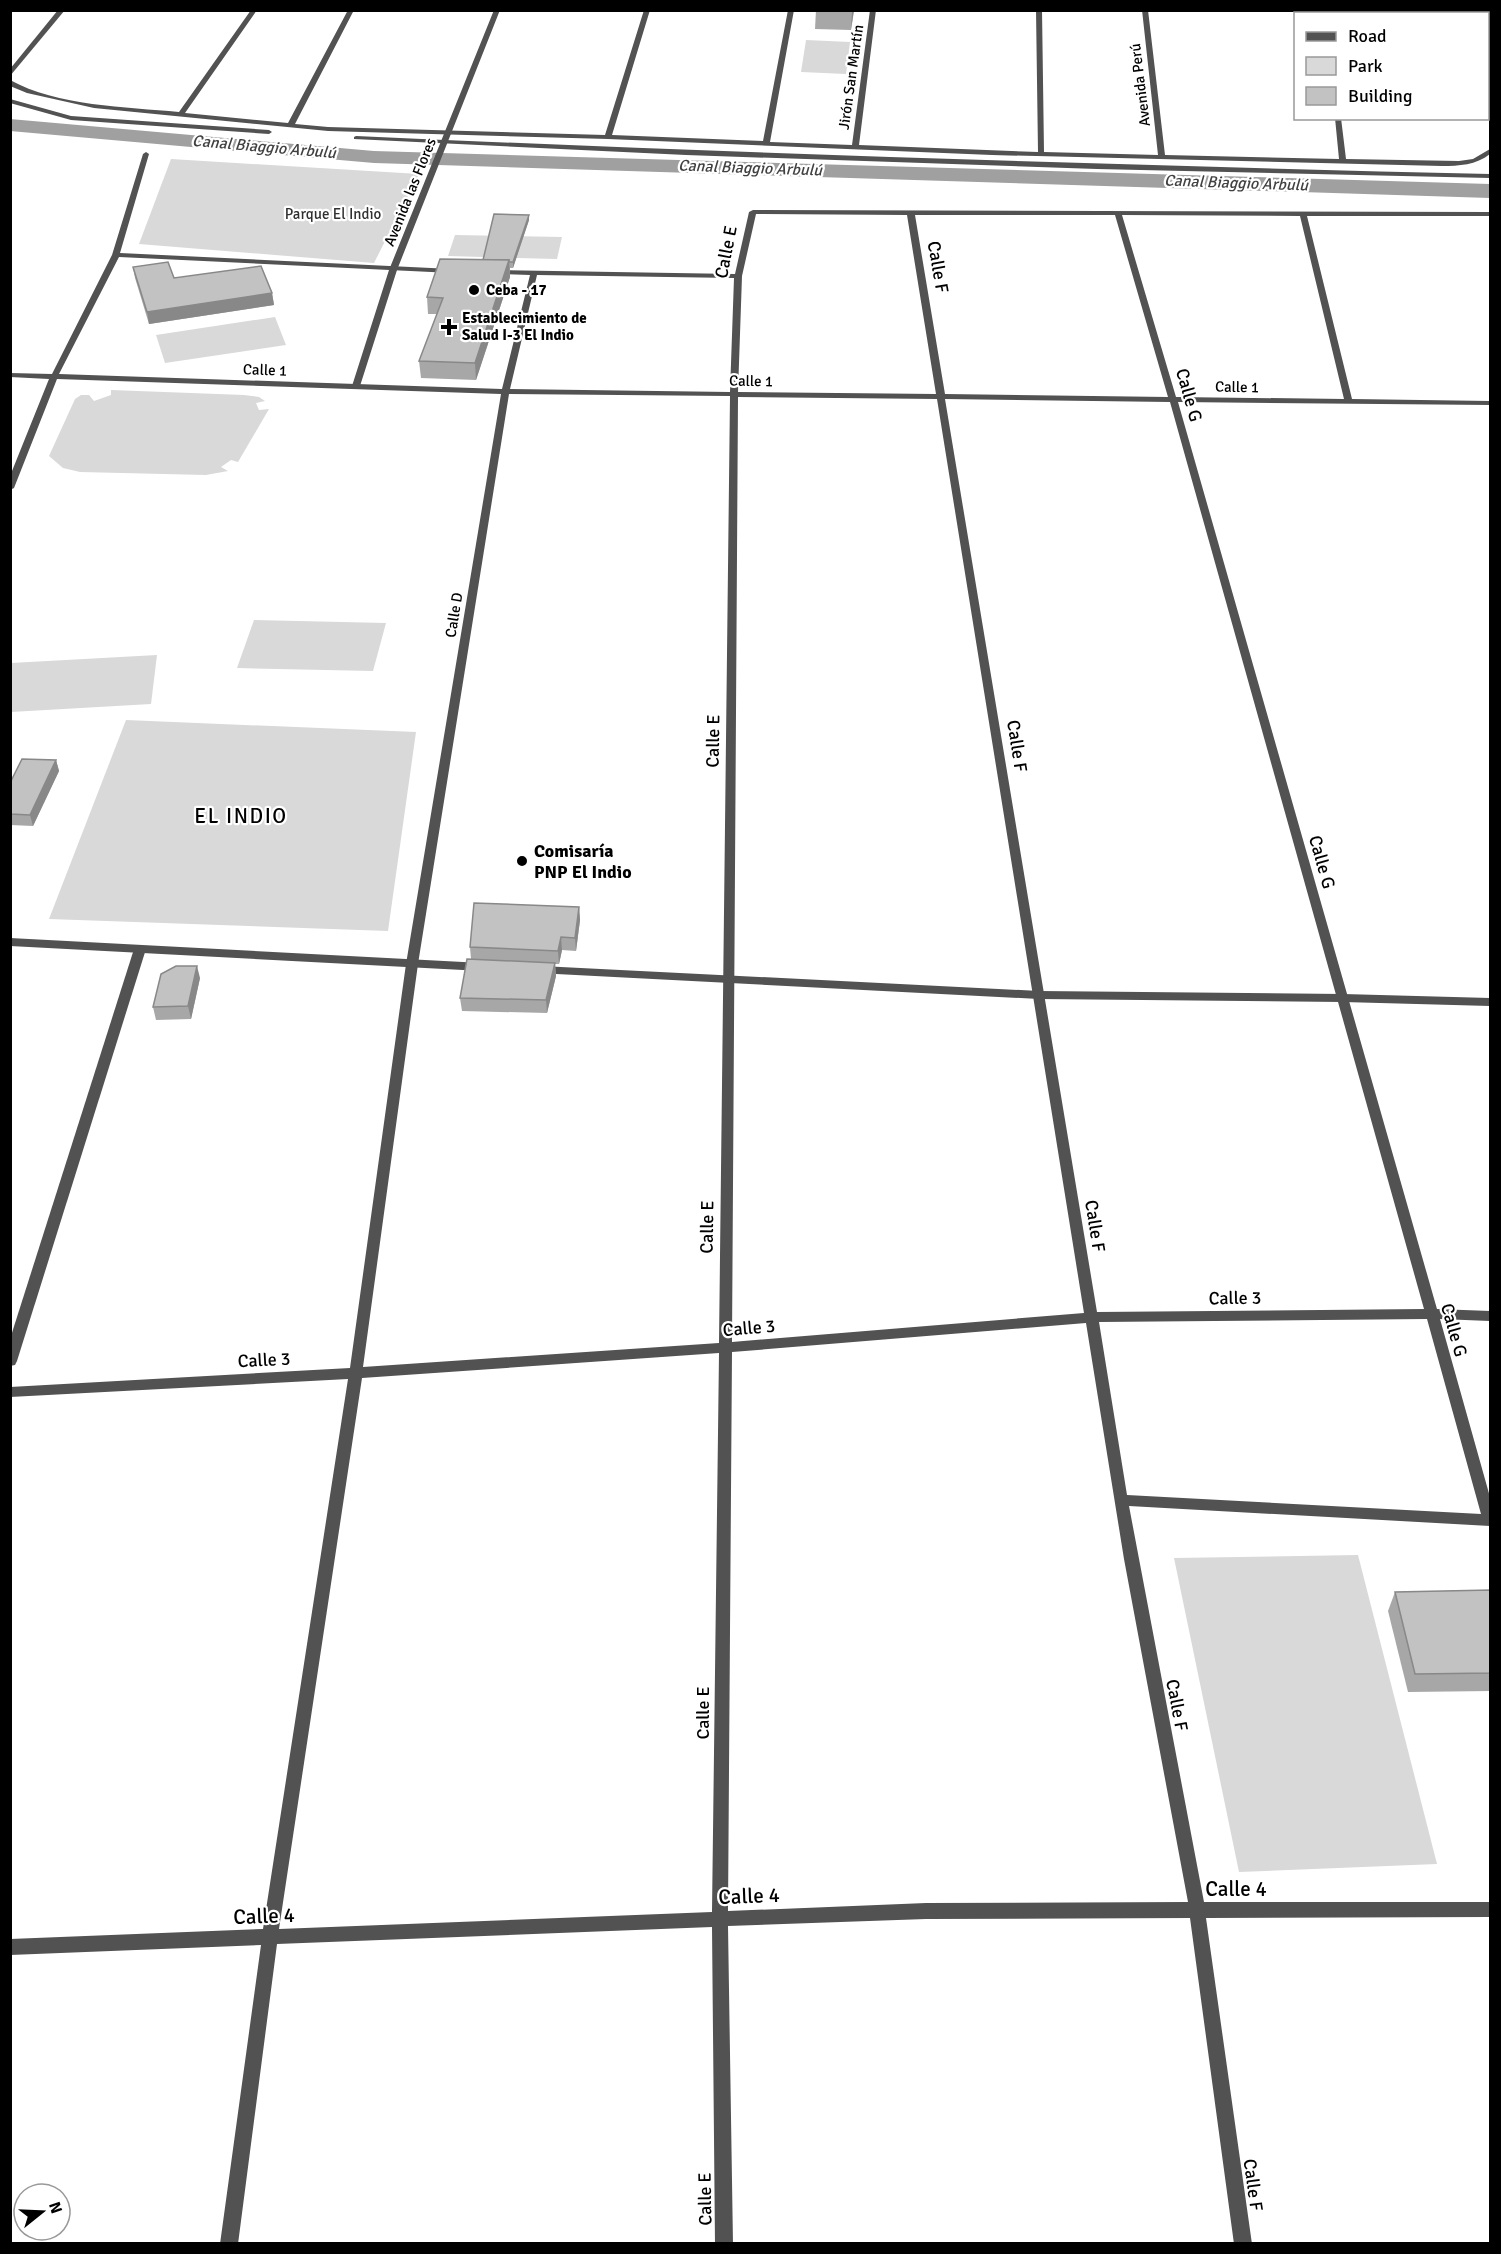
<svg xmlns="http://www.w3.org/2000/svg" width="1501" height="2254" font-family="Signika,sans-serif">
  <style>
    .green { fill: #d9d9d9 }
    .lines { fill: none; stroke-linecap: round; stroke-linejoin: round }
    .canal { fill: #a0a0a0; fill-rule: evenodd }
    .minor { fill: #525252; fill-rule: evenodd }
    .tertiary { fill: #525252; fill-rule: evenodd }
    .wall { fill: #a7a7a7 }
    .shaded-wall { fill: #888 }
    .building { fill: #c2c2c2; stroke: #888; stroke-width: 1.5 }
    .poi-dot { fill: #000; stroke: #fff; stroke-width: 2 }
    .labels { text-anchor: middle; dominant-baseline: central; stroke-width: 4.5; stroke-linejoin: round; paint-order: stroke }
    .far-street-label { font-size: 15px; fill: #000; stroke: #fff }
    .far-park-label { font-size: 15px; fill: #303030; stroke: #fff }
    .far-poi-label { font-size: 15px; font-weight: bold; fill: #000; stroke: #fff; text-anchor: start }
    .far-water-label { font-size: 16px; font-style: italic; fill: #414141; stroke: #fff }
    .street-label { font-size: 18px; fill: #000; stroke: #fff }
    .poi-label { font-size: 18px; font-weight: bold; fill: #000; stroke: #fff; text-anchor: start }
    .quarter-label { font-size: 21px; letter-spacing: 1.5px; fill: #000; stroke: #fff }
    .near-street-label { font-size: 21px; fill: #000; stroke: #fff }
  </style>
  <rect width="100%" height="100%" fill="#fff"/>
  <g class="green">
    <path d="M806,40l44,2 -4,32 -45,-2z"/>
    <path d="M171,159l248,15 -45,89 -235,-19z"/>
    <path d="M455,235l107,2 -5,22 -109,-3z"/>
    <path d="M275,317l11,28 -121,18 -9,-28z"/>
    <path d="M111,390l133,5 15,2 6,4 -9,2 3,7 10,-1 -31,53 -7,-2 -10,7 7,4 -22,4 -126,-3 -17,-4 -14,-12 26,-57 6,-4h8l5,6 17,-6z"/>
    <path d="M254,620l132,3 -13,48 -136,-3z"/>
    <path d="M157,655l-6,49 -140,8v-49z"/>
    <path d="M126,720l290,12 -28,199 -339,-12z"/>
    <path d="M1358,1555l79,309 -198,8 -65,-314z"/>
  </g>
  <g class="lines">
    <path class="canal" d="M10,119l364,32 1116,33v14l-1116,-35 -364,-32z"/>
    <g class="minor">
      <path d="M58,10h7l-55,66v-7z"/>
      <path d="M251,10h6l-72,103 103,10 60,-113h6l-59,114 33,3 277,8 39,-125h6l-38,125 151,6 25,-131h6l-24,132 82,3 18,-135h6l-17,135 179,7 -2,-142h6l2,142 114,3 -16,-145h6l17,145 174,4 -4,-41h6l5,41 113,2 14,-2 17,-10v5c-14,11 -31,12 -48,12l-450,-11 -384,-16 -280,-8 -234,-23 -67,-15 -17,-7v-6c47,26 116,27 169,32z"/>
      <rect x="1321" y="10" width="6" height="4"/>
      <rect x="1488" y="17" width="2" height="4"/>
      <path d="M10,99l61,17 198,14 3,2 -3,2 -198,-14 -61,-17z"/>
      <path d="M356,136c378,17 756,29 1134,38v4l-393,-9 -411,-14 -332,-16v-2z"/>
      <path d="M146,152l3,2 -29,99 332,16 4,2 -4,2 -333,-16 -60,117 443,15 28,-114 -34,-1 -4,-2 1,-2 242,4 14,-62 4,-2 737,2v4h-183l45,183 138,2v4l-312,-3 259,907 53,2v10l-50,-2 50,178v29l-361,-20 75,396h286v15l-284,1 46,326h-18l-44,-326 -264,1 -198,7 5,318h-18l-3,-317 -435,17 -39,300h-18l41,-299 -251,10v-16l253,-10 85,-550 -338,18v-10l340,-19 56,-404 95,-570 -444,-15 -43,109 -4,2v-14l39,-97 -39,-2v-4l42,1 60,-119 31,-101zM756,214l151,1 29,179 -198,-2 4,-116zM915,215h200l53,182 -223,-3zM1122,215l178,1 44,183 -168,-2zM537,275l197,3 -4,114 -220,-3zM509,394l221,2 -11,947 -356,24 55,-403zM738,397l199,2 147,914 -352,29zM945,399l225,3 254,907 -327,3zM1427,1319l54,195 -354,-19 -28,-173zM1086,1323l38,236 64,343 -262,1 -198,8 4,-559zM719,1353l-7,559 -433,17 83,-551z"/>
      <path d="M140,945l6,4 -129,412 -2,4 -5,1v-27l124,-390z"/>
    </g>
    <g class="tertiary">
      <path d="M494,10h6l-103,260 -37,116 -7,2 -1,-2 37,-116z"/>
      <path d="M1465,10h6l1,4h-6z"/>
      <path d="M1488,93l2,1v16l-2,-1z"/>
      <path d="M10,938l472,25 6,4 -6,4 -472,-25z"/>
      <path d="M541,966l498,25 304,3 147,4v8l-147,-4 -304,-3 -502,-26 -2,-3 2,-3z"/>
    </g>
  </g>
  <g class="wall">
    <path d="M816,10h38l-3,20 -36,-1z"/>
    <path d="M529,215v5l-16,48h-3v9l-34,103 -55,-2 -2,-17 18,-47h-9l-1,-17 56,-37z"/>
    <path d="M133,267l41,11 98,15 2,12 -125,19 -14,-46z"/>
    <path d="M56,760l3,11 -26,55 -23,-1v-42z"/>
    <path d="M579,907l1,13 -4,31 -14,-1 -3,14h-4l1,12 -9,37 -85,-2 -2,-13 11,-39 -1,-12z"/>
    <path d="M200,978l-9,41 -35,1 -3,-13z"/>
    <path d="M1491,1590v101l-83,1 -20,-81 7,-19z"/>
  </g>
  <g class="shaded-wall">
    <path d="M854,10l-3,20 1,-19z"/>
    <path d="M529,215v5l-16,48v-6z"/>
    <path d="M509,260l1,17 -34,103 -1,-17z"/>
    <path d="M272,293l2,12 -125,19 -2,-12z"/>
    <path d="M56,760l3,11 -26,55 -3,-11z"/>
    <path d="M579,907l1,13 -4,31 -1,-13z"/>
    <path d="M561,937l1,13 -3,14 -1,-13z"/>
    <path d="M555,963l1,13 -9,37 -1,-13z"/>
    <path d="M197,966l3,12 -9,41 -3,-13z"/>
  </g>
  <g class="building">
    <path d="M494,214l35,1 -16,47h-4v-2h-26z"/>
    <path d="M440,259l69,1 -34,103 -56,-2 24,-63 -16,-1z"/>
    <path d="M168,262l6,16 87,-12 11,27 -125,19 -14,-45z"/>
    <path d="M22,759l34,1 -26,55 -20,-1v-31z"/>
    <path d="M474,903l105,4 -4,31 -14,-1 -3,14 -88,-4z"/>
    <path d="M467,959l88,4 -9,37 -86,-2z"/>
    <path d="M176,966h21l-9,40 -35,1 8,-33z"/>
    <path d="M1491,1590v83l-76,1 -20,-82z"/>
  </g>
  <g class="poi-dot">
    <circle cx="474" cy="290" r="6"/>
    <path d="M446 318h6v6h6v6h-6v6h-6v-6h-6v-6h6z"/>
    <circle cx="522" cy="861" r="6"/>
  </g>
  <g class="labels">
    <g class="far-street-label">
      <text transform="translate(851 77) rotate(-82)">Jirón San Martín</text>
      <text transform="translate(1140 85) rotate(-97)">Avenida Perú</text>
      <text transform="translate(410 192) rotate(-68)">Avenida las Flores</text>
      <text transform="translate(265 370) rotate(2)">Calle 1</text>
      <text transform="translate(751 381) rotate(1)">Calle 1</text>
      <text transform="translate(1237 387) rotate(1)">Calle 1</text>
      <text transform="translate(454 615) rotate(-81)">Calle D</text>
    </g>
    <g class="far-park-label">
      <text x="333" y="214">Parque El Indio</text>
    </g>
    <g class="far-poi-label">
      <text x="486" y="290">Ceba - 17</text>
      <text x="462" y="318">Establecimiento de<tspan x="462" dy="17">Salud I-3 El Indio</tspan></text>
    </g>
    <g class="far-water-label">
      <text transform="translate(264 147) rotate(5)">Canal Biaggio Arbulú</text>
      <text transform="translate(750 168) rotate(2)">Canal Biaggio Arbulú</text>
      <text transform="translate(1236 183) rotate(2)">Canal Biaggio Arbulú</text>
    </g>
    <g class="street-label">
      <text transform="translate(726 252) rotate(-79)">Calle E</text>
      <text transform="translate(938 267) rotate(80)">Calle F</text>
      <text transform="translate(1189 395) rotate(74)">Calle G</text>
      <text transform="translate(713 741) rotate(-89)">Calle E</text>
      <text transform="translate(1017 746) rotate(81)">Calle F</text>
      <text transform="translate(1322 862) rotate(74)">Calle G</text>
      <text transform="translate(1095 1226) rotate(81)">Calle F</text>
      <text transform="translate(707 1227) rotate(-89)">Calle E</text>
      <text transform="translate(1235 1298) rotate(-1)">Calle 3</text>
      <text transform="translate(749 1328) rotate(-5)">Calle 3</text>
      <text transform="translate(1454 1330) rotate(74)">Calle G</text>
      <text transform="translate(264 1360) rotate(-3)">Calle 3</text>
      <text transform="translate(1177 1705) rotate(79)">Calle F</text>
      <text transform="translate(703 1713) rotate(-90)">Calle E</text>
      <text transform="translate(1253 2185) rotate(82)">Calle F</text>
      <text transform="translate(705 2199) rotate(-91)">Calle E</text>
    </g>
    <g class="poi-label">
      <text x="534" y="851">Comisaría<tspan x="534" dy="21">PNP El Indio</tspan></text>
    </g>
    <g class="quarter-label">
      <text x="241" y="816">EL INDIO</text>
    </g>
    <g class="near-street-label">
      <text x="1236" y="1889">Calle 4</text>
      <text transform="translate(749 1896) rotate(-2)">Calle 4</text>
      <text transform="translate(264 1916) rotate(-2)">Calle 4</text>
    </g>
  </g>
  <rect width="1501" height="2254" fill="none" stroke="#000000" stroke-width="24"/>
  <rect x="1294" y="12" width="195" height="108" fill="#ffffff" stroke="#999999" stroke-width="1.5"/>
  <rect x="1306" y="32" width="30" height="9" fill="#525252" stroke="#999999" stroke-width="1.5"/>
  <text x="1348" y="42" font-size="18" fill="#000000">Road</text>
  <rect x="1306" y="57" width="30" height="18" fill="#d9d9d9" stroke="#999999" stroke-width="1.5"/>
  <text x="1348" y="72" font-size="18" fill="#000000">Park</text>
  <rect x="1306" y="87" width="30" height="18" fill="#c2c2c2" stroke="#999999" stroke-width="1.5"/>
  <text x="1348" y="102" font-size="18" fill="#000000">Building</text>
  <g transform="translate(42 2212) rotate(72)"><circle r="28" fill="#ffffff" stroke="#999999" stroke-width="1.5"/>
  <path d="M0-4.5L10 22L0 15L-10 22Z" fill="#000000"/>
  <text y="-9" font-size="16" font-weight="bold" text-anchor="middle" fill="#000000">N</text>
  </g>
</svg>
